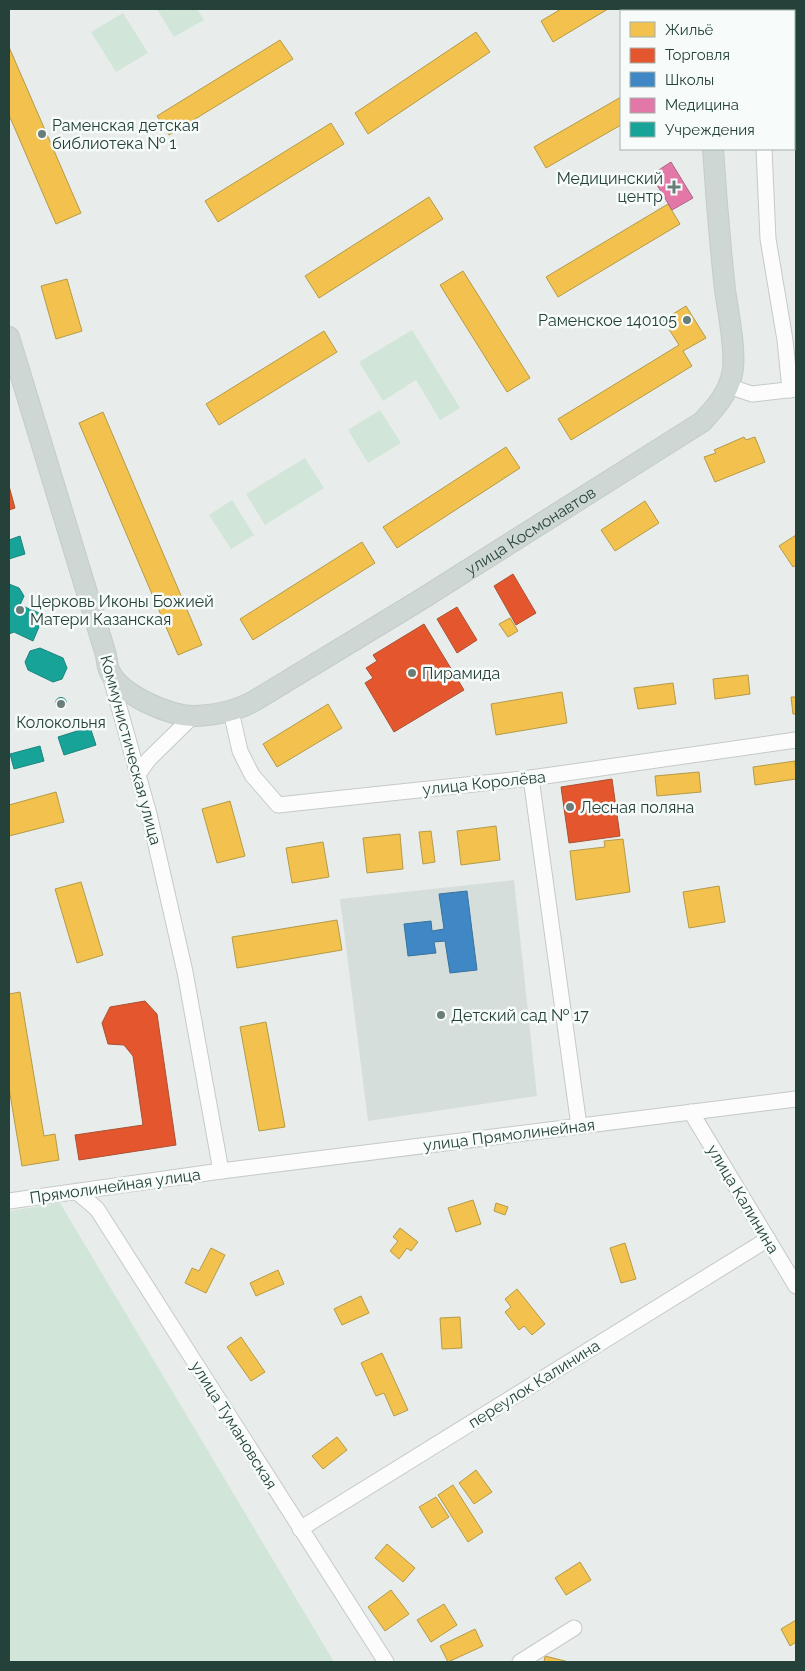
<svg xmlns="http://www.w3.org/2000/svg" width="805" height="1671" font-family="Raleway,sans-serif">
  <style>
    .built { fill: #d6dedb }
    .green { fill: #d1e6d8 }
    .homes { fill: #f2c14e; stroke: #b49b48 }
    .shops { fill: #e4572e; stroke: #aa5132 }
    .schools { fill: #3f88c5; stroke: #37739b }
    .health { fill: #e377a8; stroke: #aa6787 }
    .public { fill: #17a398; stroke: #1b867c }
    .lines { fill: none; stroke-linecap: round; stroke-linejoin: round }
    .minor-casing { stroke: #c5cac8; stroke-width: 17 }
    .major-casing { stroke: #c3ccc9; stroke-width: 22 }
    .minor { stroke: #fcfcfc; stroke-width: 15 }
    .major { stroke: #cfd7d5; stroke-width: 20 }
    .poi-dot { fill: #697e78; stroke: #f7fbf9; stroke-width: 2 }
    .labels { text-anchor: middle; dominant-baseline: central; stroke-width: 5; stroke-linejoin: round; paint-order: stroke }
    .poi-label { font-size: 16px; fill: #24423a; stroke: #f7fbf9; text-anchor: start }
    .street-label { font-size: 16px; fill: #24423a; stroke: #f7fbf9 }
  </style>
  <rect width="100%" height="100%" fill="#e8edeb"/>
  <path class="built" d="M514,880l23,216 -169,25 -28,-222z"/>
  <g class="green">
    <path d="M157,9h40l7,11 -30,17z"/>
    <path d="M123,13l25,40 -32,19 -25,-40z"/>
    <path d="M412,330l48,78 -20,12 -24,-40 -33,21 -24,-39z"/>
    <path d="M380,410l21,33 -33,20 -20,-33z"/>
    <path d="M305,458l19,30 -59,37 -19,-31z"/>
    <path d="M232,500l22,35 -23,14 -22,-34z"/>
    <path d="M60,1203l274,459h-325v-451z"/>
  </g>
  <g class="homes">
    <path d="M561,9h47l-55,33 -12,-21z"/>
    <path d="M476,32l14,20 -122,82 -13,-21z"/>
    <path d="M280,40l13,19 -124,76 -12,-19z"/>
    <path d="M9,47l72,166 -25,11 -47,-109z"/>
    <path d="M621,97v28l-75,43 -12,-21z"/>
    <path d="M331,123l13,21 -126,78 -13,-21z"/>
    <path d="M429,197l14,22 -124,79 -14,-22z"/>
    <path d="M668,204l12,20 -122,73 -12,-20z"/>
    <path d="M463,271l67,107 -23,14 -67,-107z"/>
    <path d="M67,279l15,52 -26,8 -15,-53z"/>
    <path d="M686,306l20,32 -23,13 9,15 -121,74 -13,-21 121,-74 -16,-25z"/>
    <path d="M324,331l13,21 -118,73 -13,-21z"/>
    <path d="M103,412l99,233 -24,10 -99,-232z"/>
    <path d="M744,437l2,3 9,-3 10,25 -50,20 -11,-25 12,-4 -2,-3z"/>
    <path d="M506,447l14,21 -123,80 -14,-21z"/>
    <path d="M645,501l14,22 -44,28 -14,-21z"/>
    <path d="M796,535v30l-3,2 -14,-21z"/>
    <path d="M362,542l13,21 -122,77 -13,-21z"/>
    <path d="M510,618l8,13 -10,6 -9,-13z"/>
    <path d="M748,675l2,19 -35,5 -2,-20z"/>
    <path d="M673,683l3,21 -38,5 -4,-21z"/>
    <path d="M562,692l5,31 -71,12 -5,-31z"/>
    <path d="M791,697h5v17h-3z"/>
    <path d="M328,704l14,24 -65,39 -14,-23z"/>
    <path d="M795,761l1,18 -41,6 -2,-18z"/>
    <path d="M699,772l2,20 -44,4 -2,-20z"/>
    <path d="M56,792l8,30 -55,14v-31z"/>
    <path d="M230,801l15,55 -28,7 -15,-54z"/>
    <path d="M496,826l4,34 -39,5 -4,-34z"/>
    <path d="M431,831l4,31 -12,2 -4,-32z"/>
    <path d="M400,834l3,35 -36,4 -4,-35z"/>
    <path d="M623,839l7,53 -54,8 -6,-49 35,-4 -1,-6z"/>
    <path d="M323,842l6,35 -37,6 -6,-35z"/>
    <path d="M81,882l22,73 -26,8 -22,-74z"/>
    <path d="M719,886l6,36 -36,6 -6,-36z"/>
    <path d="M337,920l5,30 -105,18 -5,-31z"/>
    <path d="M20,992l24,144 11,-2 4,26 -37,6 -13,-78v-94z"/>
    <path d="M266,1022l19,105 -26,4 -19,-104z"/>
    <path d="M473,1200l8,24 -25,8 -8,-24z"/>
    <path d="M496,1203l12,4 -3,8 -11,-4z"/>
    <path d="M400,1228l18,14 -7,9 -4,-3 -8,11 -9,-8 8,-10 -5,-4z"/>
    <path d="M625,1243l11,36 -15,4 -11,-35z"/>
    <path d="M211,1248l14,7 -19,38 -21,-10 7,-15 7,3z"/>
    <path d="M278,1270l6,14 -28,12 -6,-13z"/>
    <path d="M517,1289l28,35 -13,11 -8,-9 -5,4 -14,-18 6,-5 -6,-8z"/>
    <path d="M361,1296l8,17 -27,12 -8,-16z"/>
    <path d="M460,1317l2,31 -20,1 -2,-31z"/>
    <path d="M241,1337l24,35 -14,9 -24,-34z"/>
    <path d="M382,1353l26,57 -14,6 -10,-23 -8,3 -15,-33z"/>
    <path d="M337,1437l10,13 -24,19 -11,-13z"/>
    <path d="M476,1470l16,22 -18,12 -15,-21z"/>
    <path d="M453,1485l30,47 -15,10 -30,-47z"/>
    <path d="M436,1497l13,20 -17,11 -13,-21z"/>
    <path d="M387,1544l28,24 -12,14 -28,-24z"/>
    <path d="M580,1562l11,18 -25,15 -11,-17z"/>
    <path d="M391,1590l18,24 -24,17 -17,-24z"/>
    <path d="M444,1604l13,21 -26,17 -14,-22z"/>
    <path d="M796,1620v22l-6,4 -9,-17z"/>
    <path d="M475,1629l8,17 -35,16 -8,-16z"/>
    <path d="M545,1656l24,6h-25z"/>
  </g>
  <g class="shops">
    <path d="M9,486l6,22 -6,2z"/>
    <path d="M513,574l23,39 -20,12 -22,-39z"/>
    <path d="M457,607l20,33 -20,13 -20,-34z"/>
    <path d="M424,624l40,66 -70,42 -29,-49 8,-5 -7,-10 11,-7 -4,-6z"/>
    <path d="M612,779l8,57 -51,7 -8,-56z"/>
    <path d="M145,1001l12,13 19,131 -97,15 -4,-25 68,-10 -10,-69 -9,-11 -16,-1 -6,-21 8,-16z"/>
  </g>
  <path class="schools" d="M467,891l10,79 -27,3 -5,-32 -11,1 2,11 -28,3 -4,-32 27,-3 1,10 12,-2 -5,-35z"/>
  <path class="health" d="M671,162l22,36 -21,12 -21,-35z"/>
  <g class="public">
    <path d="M20,536l5,18 -16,5v-19z"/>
    <path d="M9,584l10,4 2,3 3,5 -4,9 24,10 -11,26 -19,-9 -5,2z"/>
    <path d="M40,648l23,10 4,10 -5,11 -9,3 -25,-12 -3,-8 5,-11z"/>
    <circle cx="61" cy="703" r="5.5"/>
    <path d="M90,727l6,18 -32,10 -6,-18z"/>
    <path d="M40,746l4,15 -30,8 -4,-15z"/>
  </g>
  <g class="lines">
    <g class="minor-casing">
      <g id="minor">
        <path d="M770,11v-2"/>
        <path d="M764,149l4,90 17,101 5,50"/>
        <path d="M728,386l24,8 44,-5"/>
        <path d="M110,675l39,139 36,158 36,199"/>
        <path d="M231,711l9,40 12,24 26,30 253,-27 265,-38"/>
        <path d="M138,774l11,-15 44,-43"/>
        <path d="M531,778l48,348"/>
        <path d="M691,1112l105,174"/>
        <path d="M77,1192l20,17 289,453"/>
        <path d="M9,1201l212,-30 575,-72"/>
        <path d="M300,1529l468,-290"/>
        <path d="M520,1662l54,-34"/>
      </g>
    </g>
    <g class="major-casing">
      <g id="major">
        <path d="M720,11l1,-2"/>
        <path id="s1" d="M9,337l97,318c1,5 1,11 3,15 10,24 61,47 86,46 21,-1 41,-5 59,-15l163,-99 285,-180c13,-14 26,-28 30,-48 5,-19 -4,-63 -7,-84 -5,-47 -9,-94 -12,-141"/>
      </g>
    </g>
    <use href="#minor" class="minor"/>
    <use href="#major" class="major"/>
  </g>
  <g class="poi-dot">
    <circle cx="42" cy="134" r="5"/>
    <path d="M671.5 179.5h5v5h5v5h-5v5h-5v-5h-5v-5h5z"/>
    <circle cx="687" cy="320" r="5"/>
    <circle cx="20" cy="610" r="5"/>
    <circle cx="412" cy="673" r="5"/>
    <circle cx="61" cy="704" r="5"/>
    <circle cx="570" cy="807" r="5"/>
    <circle cx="441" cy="1015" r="5"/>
  </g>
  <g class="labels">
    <g class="poi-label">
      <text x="52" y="125">Раменская детская<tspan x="52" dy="18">библиотека № 1</tspan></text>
      <text x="663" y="178" text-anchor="end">Медицинский<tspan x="663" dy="18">центр</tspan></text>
      <text x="677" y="320" text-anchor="end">Раменское 140105</text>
      <text x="30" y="601">Церковь Иконы Божией<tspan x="30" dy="18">Матери Казанская</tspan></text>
      <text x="422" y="673">Пирамида</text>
      <text x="61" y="722" text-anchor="middle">Колокольня</text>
      <text x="580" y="807">Лесная поляна</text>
      <text x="451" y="1015">Детский сад № 17</text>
    </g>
    <g class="street-label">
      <text stroke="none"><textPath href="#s1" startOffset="835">улица Космонавтов</textPath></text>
      <text transform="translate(131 750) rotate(75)">Коммунистическая улица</text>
      <text transform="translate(484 783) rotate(-6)">улица Королёва</text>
      <text transform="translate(509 1135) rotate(-7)">улица Прямолинейная</text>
      <text transform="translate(115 1186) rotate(-8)">Прямолинейная улица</text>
      <text transform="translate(743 1199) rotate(59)">улица Калинина</text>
      <text transform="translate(534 1384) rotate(-32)">переулок Калинина</text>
      <text transform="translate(234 1425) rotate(58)">улица Тумановская</text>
    </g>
  </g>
  <rect width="805" height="1671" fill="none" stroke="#24423a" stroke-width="20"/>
  <rect x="620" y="10" width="175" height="140" fill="#f7fbf9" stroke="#a3b1ad"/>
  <rect x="630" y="22" width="25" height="15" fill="#f2c14e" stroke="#a3b1ad"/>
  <text x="665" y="35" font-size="15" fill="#24423a">Жильё</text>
  <rect x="630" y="48" width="25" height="15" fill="#e4572e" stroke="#a3b1ad"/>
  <text x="665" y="60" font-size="15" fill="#24423a">Торговля</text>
  <rect x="630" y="72" width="25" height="15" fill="#3f88c5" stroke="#a3b1ad"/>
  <text x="665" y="85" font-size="15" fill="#24423a">Школы</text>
  <rect x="630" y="98" width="25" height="15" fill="#e377a8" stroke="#a3b1ad"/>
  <text x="665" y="110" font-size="15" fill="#24423a">Медицина</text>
  <rect x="630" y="122" width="25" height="15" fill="#17a398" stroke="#a3b1ad"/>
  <text x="665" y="135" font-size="15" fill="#24423a">Учреждения</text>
</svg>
